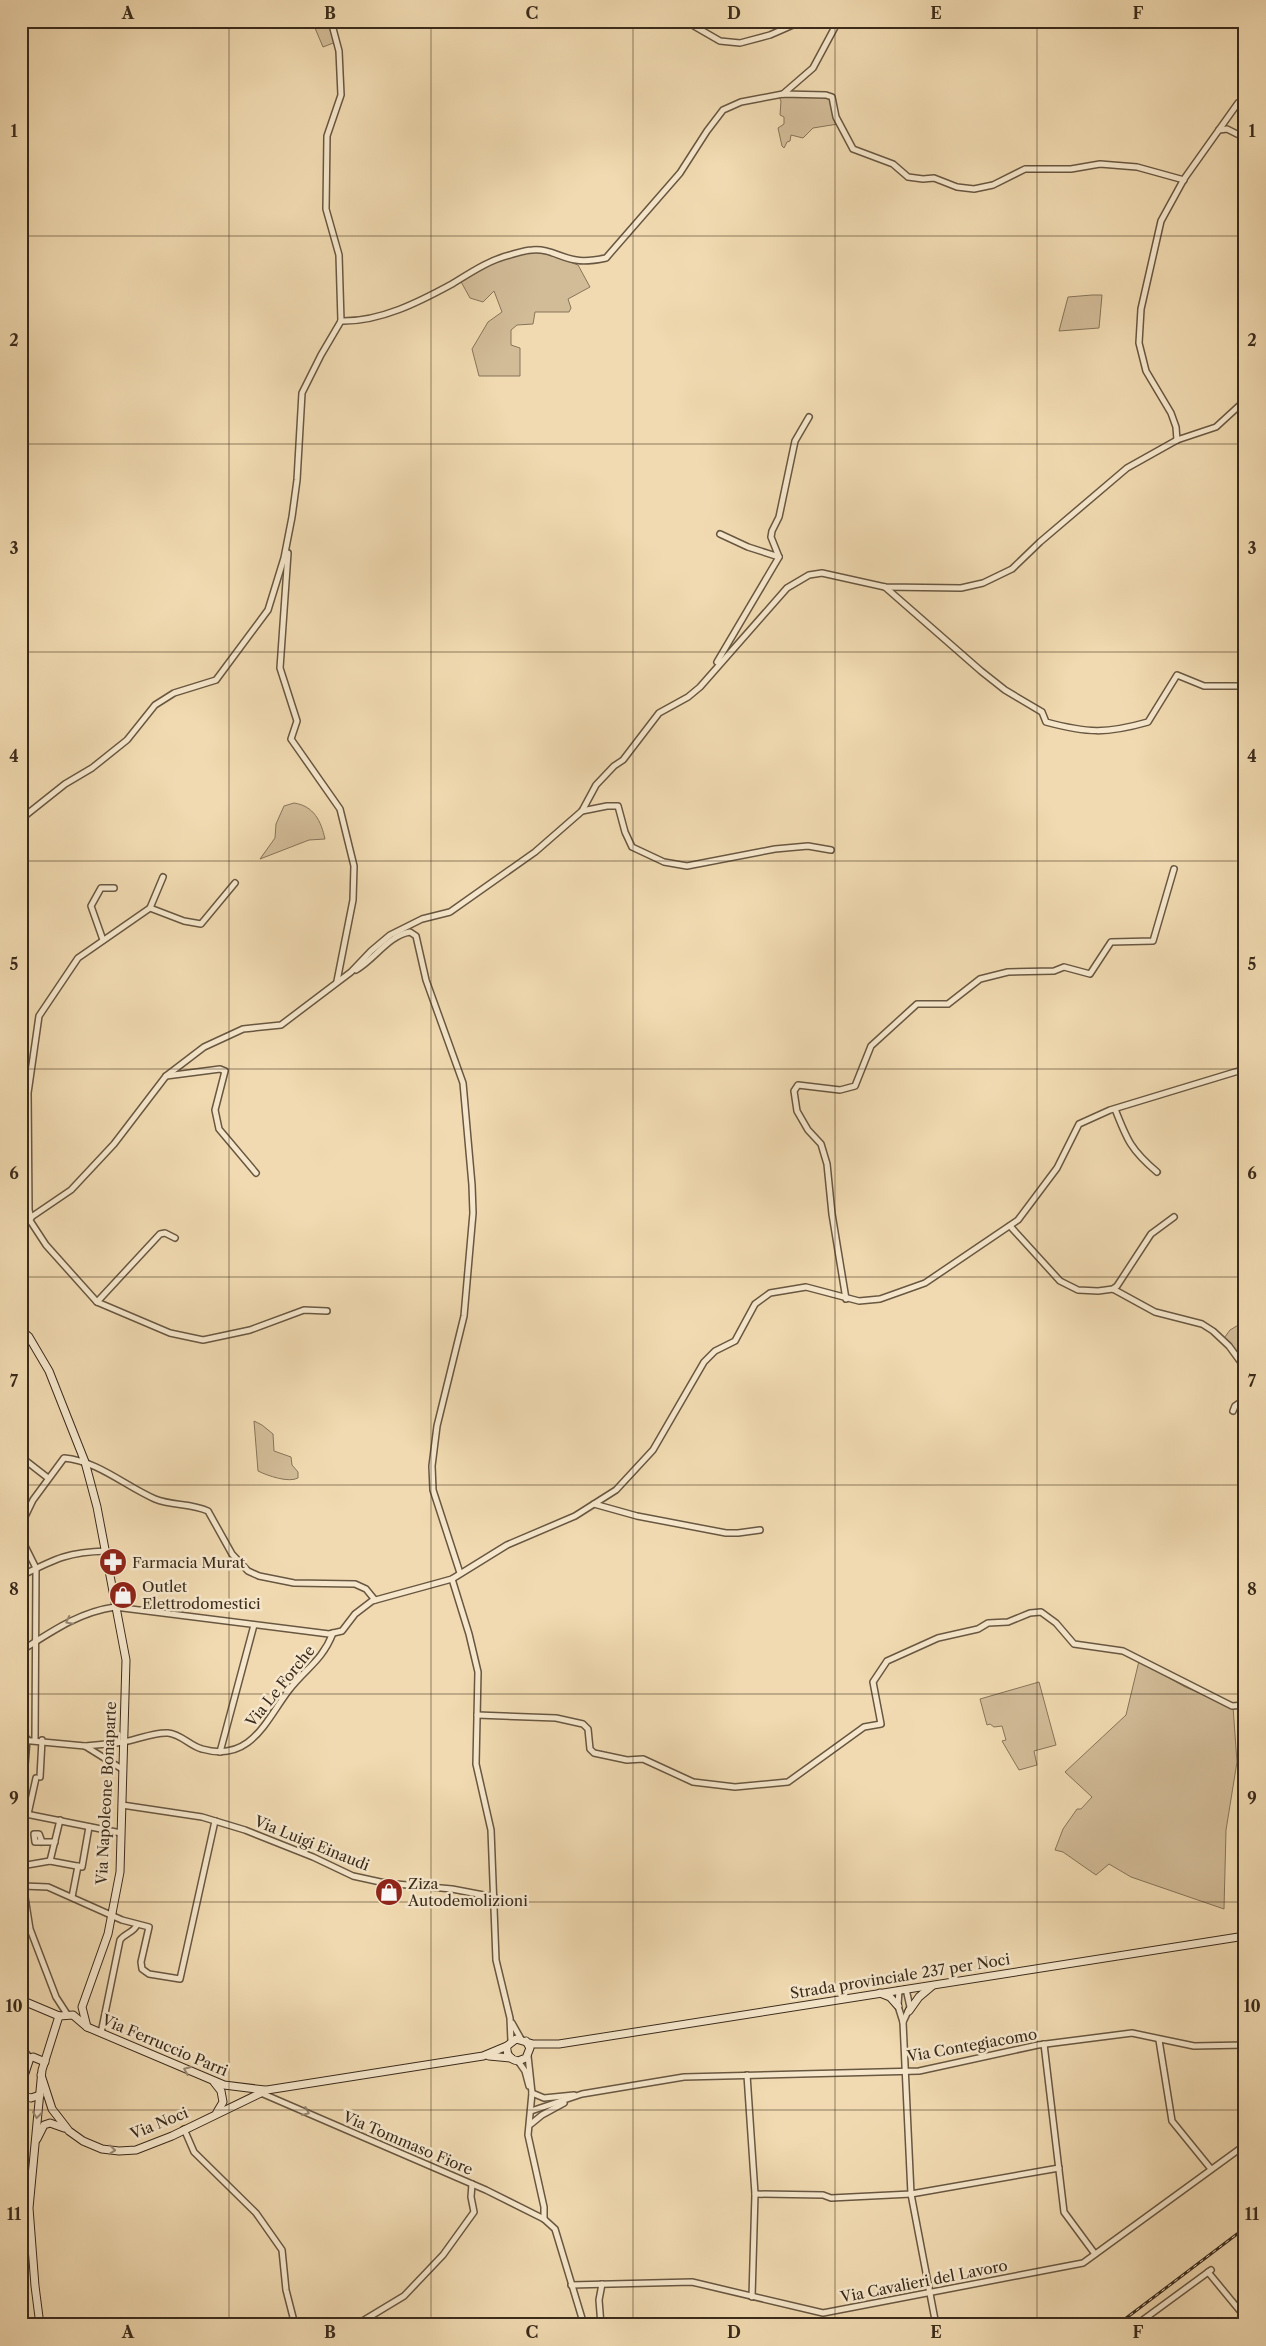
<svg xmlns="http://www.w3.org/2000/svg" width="1266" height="2346" font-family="'Libre Caslon Text',serif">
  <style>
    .green { fill: #d2bc98; stroke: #86745a }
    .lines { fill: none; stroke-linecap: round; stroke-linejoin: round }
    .street-casing { stroke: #685741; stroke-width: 8 }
    .secondary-casing { stroke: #3a2b1c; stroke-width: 9 }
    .street { stroke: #f6e7cc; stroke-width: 5 }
    .secondary { stroke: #f6e7cc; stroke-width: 7 }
    .rail-casing { stroke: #3a2b1c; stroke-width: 3 }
    .rail { stroke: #f6e7cc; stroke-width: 1; stroke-dasharray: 4; stroke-linecap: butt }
    .oneway { stroke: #988974 }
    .grid { fill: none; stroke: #3a2b1c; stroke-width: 1; stroke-opacity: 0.55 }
    .labels { text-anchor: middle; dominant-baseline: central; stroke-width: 5; stroke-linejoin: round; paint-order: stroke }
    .poi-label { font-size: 15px; fill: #3a2b1c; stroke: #f6e7cc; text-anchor: start }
    .street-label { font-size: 15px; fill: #3a2b1c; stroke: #f6e7cc }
    .neatline { fill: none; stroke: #3a2b1c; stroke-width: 2 }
    .grid-label { font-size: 16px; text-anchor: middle; font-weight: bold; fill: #3a2b1c }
  </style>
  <rect width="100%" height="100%" fill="#f1dab1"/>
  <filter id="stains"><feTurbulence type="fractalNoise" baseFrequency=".004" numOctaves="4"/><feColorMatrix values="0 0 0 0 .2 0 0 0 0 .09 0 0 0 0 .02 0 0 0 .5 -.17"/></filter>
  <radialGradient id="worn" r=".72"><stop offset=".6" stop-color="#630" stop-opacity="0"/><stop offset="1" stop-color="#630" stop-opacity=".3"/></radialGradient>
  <g class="green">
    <path d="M312,21h19l5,21 -13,5z"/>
    <path d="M807,95l23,2 8,27 -25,4 -10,10 -12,-3 -1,6 -3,1 -3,6 -2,-2 -4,-18 6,-4v-7l-4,-2 1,-14 -2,-4z"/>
    <path d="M544,253l34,12 12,22 -22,12 3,9 -2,4h-34l-2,12 -16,1 -6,5v15l9,3v28h-41l-7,-27 16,-27 14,-10 -8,-21 -11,11 -13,-4 -11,-20c32,-20 45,-28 85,-25z"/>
    <path d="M1092,295h10l-3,33 -40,3 9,-34z"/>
    <path d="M294,803c20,3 27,18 31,36l-16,1 -49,19 15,-21 1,-14 8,-18z"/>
    <path d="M1245,1321v57l-11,-23 -12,-14 8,-11z"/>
    <path d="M254,1421l8,4 11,9 1,17 17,6 1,8 6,7v6c-9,5 -30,-2 -40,-7z"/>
    <path d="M1139,1661l46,26 48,20 4,55 -11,68 -2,79 -93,-32 -22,-13 -13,11 -33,-23 -8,-2 8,-21 14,-20h4l11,-12 -27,-25 61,-57z"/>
    <path d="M1039,1682l17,63 -22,6 3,14 -18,5 -17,-29 4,-1 -4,-14 -8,1 -4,-3 -3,1 -7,-26z"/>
  </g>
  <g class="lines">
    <g class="street-casing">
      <g id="street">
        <path d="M331,21l8,30 2,44 -14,41 -1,73 13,46 2,66"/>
        <path d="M690,21l4,5 26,15 20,2 30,-8 32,-14"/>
        <path d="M783,94l30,-26 22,-41 6,-6"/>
        <path d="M1219,130l8,-1 18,9"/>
        <path d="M341,321c39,1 78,-19 111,-37 18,-11 37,-24 58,-29 7,-2 15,-5 22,-5 16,-2 29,8 44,10 10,2 20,0 30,-2l74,-85 27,-42 16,-21 18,-8 42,-8 43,1 6,2 4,20 17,32 40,15 15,13 15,2 11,-1 23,9 17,2 19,-4 32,-16h46l29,-5 37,3 47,13"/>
        <path d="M1177,440l-1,-13 -5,-14 -25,-42 -7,-28 2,-34 20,-88 23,-42 54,-76"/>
        <path d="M720,534l28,13 31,10"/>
        <path d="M288,553l-8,115 17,53 -6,18 49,70 14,57 -1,34 -16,81"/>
        <path d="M885,587l96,84 24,19 37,22 4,10c41,11 60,12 102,0l29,-47 27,11h41"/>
        <path d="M717,662l62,-105 -8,-20 1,-6 7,-14 16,-76 14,-24"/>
        <path d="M582,811l25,-5h11l7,26 7,15 32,15 23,4 88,-17 33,-3 23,4"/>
        <path d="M21,819l44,-35 27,-16 35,-28 28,-35 19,-12 42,-13 52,-70 16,-52 8,-41 5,-37 5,-87 19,-38 20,-34"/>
        <path d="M235,883l-34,41 -17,-3 -34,-13 -72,50 -39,58 -11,77 1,117 2,8 -2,1 17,26 51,57 73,31 33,7 47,-10 54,-20 23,1"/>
        <path d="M150,908l13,-31"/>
        <path d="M103,940l-12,-34 10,-18h13"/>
        <path d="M356,970c18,-10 33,-35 54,-38l6,4 10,44 37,103 9,102 1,28 -9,103 -27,110 -5,40 1,24 27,83"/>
        <path d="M166,1076l54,-7 5,2 -10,39 4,19 37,44"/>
        <path d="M1115,1109c12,31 16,41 42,63"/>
        <path d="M21,1224l50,-34 43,-46 52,-68 38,-29 39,-18 38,-4 70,-53 20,-21 19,-16 32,-16 28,-7 85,-60 47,-41 14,-26 18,-19 9,-6 36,-47 29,-16 12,-10 87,-99 22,-13 13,-2 63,14 76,1 22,-5 29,-14 28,-27 87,-74 50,-28 39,-13 24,-22 5,-1"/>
        <path d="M1010,1226l50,55 18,9 20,1 15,-2 42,23 47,12 11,7 16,15 16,22"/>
        <path d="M1113,1289l4,-3 34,-52 23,-17"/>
        <path d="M846,1299l-14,-85 -5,-50 -6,-20 -13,-14 -11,-19 -3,-20 4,-6 42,5 15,-4 16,-40 46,-42h31l32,-25 28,-7 46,-1 10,-4 26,7 21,-32 42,-1 21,-72"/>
        <path d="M97,1302l63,-68 5,-1 10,5"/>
        <path d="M1233,1411l2,-5 10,-7"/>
        <path d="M21,1457l27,21"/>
        <path d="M594,1504l43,12 89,17h12l22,-3"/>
        <path d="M21,1525l12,-25 31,-42c34,3 61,28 91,41 17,7 36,4 53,12l24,43 16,17 11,5 35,7 61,1 11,5 9,11"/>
        <path d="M21,1538l15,30 -1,172"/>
        <path d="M21,1576c34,-17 47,-24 85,-25"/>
        <path d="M452,1579l17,55 9,38 -2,92 15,66 5,130 14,58 1,23"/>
        <path d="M21,1651c30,-19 58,-39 94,-44l214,27 13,-3 13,-17 17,-13 80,-22 55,-34 68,-29 41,-26 37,-40 51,-88 11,-11 20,-10 20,-37 15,-11 36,-6 53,14 21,-2 45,-16 93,-63 39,-52 22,-44 31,-14 135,-41"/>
        <path d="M477,1715l79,3 27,6 5,5 2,20 4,4 33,7 16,-1 50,23 42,5 53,-5 76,-55 17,-3 -8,-42 14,-21 51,-23 40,-9 10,-6 20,-1 22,-9 11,-1 15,11 18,21 49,7 109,55 13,-1"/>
        <path d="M21,1740l64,6"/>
        <path d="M220,1752l34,-127"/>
        <path d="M122,1769l-37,-23c12,-1 25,-2 38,-4 14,-2 30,-10 45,-9 13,1 22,13 34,16 49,14 64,-29 87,-59 17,-22 33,-29 44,-57"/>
        <path d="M40,1777l2,-37"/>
        <path d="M24,1778l3,-39"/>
        <path d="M122,1805l80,12 43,13 68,27 40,19 32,7 67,6 42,8"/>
        <path d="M21,1813l100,20"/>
        <path d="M28,1814l8,-36"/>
        <path d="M42,1842l-3,-8h-5l1,8h20"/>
        <path d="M50,1861l10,-41"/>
        <path d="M21,1866l29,-5 32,6 7,-40"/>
        <path d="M21,1872l9,57 26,68 11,17"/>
        <path d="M23,1886l25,1 74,33 27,7 -8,35 1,7 7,5 31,5 35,-158"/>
        <path d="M72,1897l6,-31"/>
        <path d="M899,1990l-1,16 5,16 8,172 25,131"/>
        <path d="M903,2022l7,-15 -4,-18"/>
        <path d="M512,2023l9,16"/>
        <path d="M101,2033l19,-93c5,-7 13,-7 17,-15"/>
        <path d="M1159,2040l13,81 39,48"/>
        <path d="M1044,2044l20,168 31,42"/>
        <path d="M21,2047l9,11"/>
        <path d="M528,2056l4,37 -4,42 16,72v12"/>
        <path d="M518,2061l7,10 4,15"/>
        <path d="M747,2075l8,119 -3,103"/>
        <path d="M261,2093l225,97 58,29 11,10 29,96"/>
        <path d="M532,2093l12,5 30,-3"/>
        <path d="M531,2111l51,-17 102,-17 235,-6 119,-26 94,-12 62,13 51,-1"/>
        <path d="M531,2124l11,-9 22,-12"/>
        <path d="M184,2129l10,23 62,61 26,37 4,40 9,35"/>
        <path d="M755,2194l68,1 8,3 80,-4 148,-26"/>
        <path d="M1208,2272l37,45"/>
        <path d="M571,2285l121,-3 131,31 260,-50 162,-118"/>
        <path d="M356,2325l48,-29 39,-41 31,-43 -3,-15 1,-13"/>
        <path d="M601,2325l-2,-25 3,-16"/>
        <path d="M1136,2325l75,-55"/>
      </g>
    </g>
    <g class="secondary-casing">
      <g id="secondary">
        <path d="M21,1330l8,7 20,34 36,91 12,45 29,153 -6,212 -12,62 -26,73 5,20"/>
        <path d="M880,1993l10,4 8,9"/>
        <path d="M21,2000l38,16"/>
        <path d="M909,2011l10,-14 13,-11"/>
        <path d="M59,2016l14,-1 14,12 137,58 41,5"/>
        <path d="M526,2041l4,7 -4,10 -8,3c-8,-1 -12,-7 -11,-15l9,-7 17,5h26l686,-108"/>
        <path d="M489,2056l22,2"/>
        <path d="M41,2075l11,34 17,22 14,10 19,8 17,2 17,-1 36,-14 95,-46 216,-34 24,-10"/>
        <path d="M214,2082l7,9 2,11 -6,10"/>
        <path d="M40,2095l-9,3 -8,-2 1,-20 6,-18 3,-1 12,5"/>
        <path d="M37,2139l7,-14 6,-2 14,5"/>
        <path d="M40,2325l-5,-39 -6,-78 13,-138 17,-54"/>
      </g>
    </g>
    <use href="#street" class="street"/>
    <use href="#secondary" class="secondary"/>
    <g class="rail-casing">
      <path id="rail" d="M1117,2325l128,-97"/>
    </g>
    <use href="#rail" class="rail"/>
  </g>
  <defs><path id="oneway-chevron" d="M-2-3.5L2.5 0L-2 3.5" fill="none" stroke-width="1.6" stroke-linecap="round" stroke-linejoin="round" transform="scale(1.25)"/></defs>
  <g class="oneway">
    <use href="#oneway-chevron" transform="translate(69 1621) rotate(153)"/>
    <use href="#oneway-chevron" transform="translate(187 2070) rotate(-157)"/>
    <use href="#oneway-chevron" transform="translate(306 2112) rotate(23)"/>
    <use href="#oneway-chevron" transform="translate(37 2115) rotate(97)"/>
    <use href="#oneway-chevron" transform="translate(112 2150) rotate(6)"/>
  </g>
  <path class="grid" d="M229,21v2304M431,21v2304M633,21v2304M835,21v2304M1037,21v2304M21,236h1224M21,444h1224M21,652h1224M21,861h1224M21,1069h1224M21,1277h1224M21,1485h1224M21,1694h1224M21,1902h1224M21,2110h1224"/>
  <defs>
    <g id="pharmacy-disc" transform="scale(1.4375)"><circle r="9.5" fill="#8f2418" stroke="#f6e7cc"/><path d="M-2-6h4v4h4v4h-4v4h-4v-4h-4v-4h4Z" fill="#fff"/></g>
    <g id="shop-disc" transform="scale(1.4375)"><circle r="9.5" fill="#8f2418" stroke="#f6e7cc"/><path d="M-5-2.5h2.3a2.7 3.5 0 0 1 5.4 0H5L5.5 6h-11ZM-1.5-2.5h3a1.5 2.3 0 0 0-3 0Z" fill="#fff"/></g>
  </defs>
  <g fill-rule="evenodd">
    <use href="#pharmacy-disc" x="113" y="1562"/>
    <use href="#shop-disc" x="123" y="1595"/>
    <use href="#shop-disc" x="389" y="1892"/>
  </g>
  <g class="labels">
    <g class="poi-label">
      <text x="132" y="1562">Farmacia Murat</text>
      <text x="142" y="1586">Outlet<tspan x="142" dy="17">Elettrodomestici</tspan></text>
      <text x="408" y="1883">Ziza<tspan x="408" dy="17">Autodemolizioni</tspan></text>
    </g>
    <g class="street-label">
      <text transform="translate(280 1686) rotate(-51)">Via Le Forche</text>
      <text transform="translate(106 1793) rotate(-87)">Via Napoleone Bonaparte</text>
      <text transform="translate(312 1843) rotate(22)">Via Luigi Einaudi</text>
      <text transform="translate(900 1976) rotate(-9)">Strada provinciale 237 per Noci</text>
      <text transform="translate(165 2045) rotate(23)">Via Ferruccio Parri</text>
      <text transform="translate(972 2045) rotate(-10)">Via Contegiacomo</text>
      <text transform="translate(159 2123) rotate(-22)">Via Noci</text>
      <text transform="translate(408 2143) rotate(23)">Via Tommaso Fiore</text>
      <text transform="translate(924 2281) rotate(-11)">Via Cavalieri del Lavoro</text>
    </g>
  </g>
  <rect width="1266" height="2346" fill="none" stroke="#f1dab1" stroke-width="55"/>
  <rect x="28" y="28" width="1210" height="2290" class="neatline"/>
  <g class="grid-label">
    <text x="128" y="19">A</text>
    <text x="330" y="19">B</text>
    <text x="532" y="19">C</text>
    <text x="734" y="19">D</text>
    <text x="936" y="19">E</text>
    <text x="1138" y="19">F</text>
    <text x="14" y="137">1</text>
    <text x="1252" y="137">1</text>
    <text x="14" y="346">2</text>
    <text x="1252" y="346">2</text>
    <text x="14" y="554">3</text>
    <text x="1252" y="554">3</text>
    <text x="14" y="762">4</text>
    <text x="1252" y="762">4</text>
    <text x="14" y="970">5</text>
    <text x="1252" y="970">5</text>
    <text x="14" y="1179">6</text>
    <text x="1252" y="1179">6</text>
    <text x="14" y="1387">7</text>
    <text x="1252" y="1387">7</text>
    <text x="14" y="1595">8</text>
    <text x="1252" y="1595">8</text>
    <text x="14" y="1804">9</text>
    <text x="1252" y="1804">9</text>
    <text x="14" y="2012">10</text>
    <text x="1252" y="2012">10</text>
    <text x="14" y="2220">11</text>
    <text x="1252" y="2220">11</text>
    <text x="128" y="2338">A</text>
    <text x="330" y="2338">B</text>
    <text x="532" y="2338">C</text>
    <text x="734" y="2338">D</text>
    <text x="936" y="2338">E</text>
    <text x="1138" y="2338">F</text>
  </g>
  <rect width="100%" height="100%" filter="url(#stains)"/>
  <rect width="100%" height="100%" fill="url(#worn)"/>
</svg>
